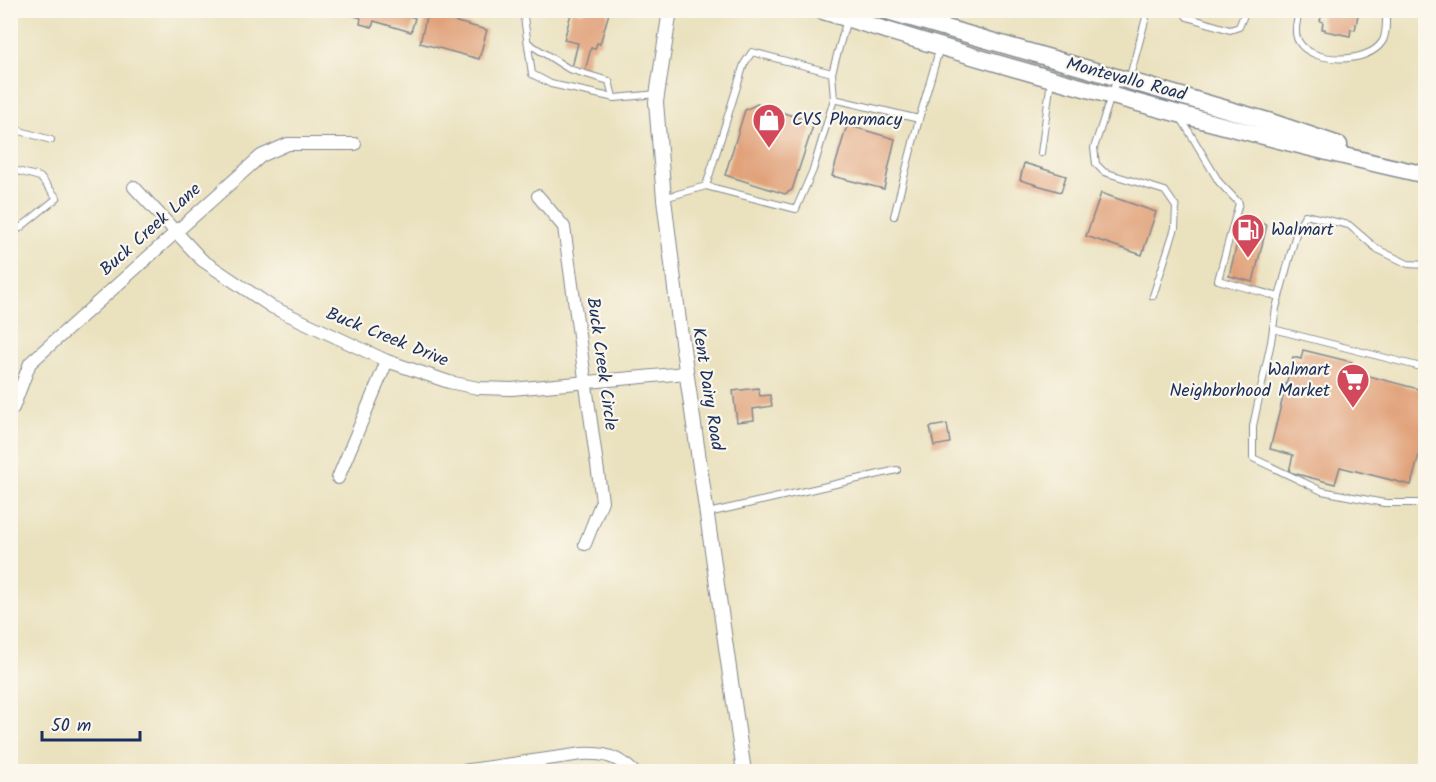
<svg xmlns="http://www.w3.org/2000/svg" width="1436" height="782" font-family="Kalam,sans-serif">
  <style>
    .building { fill: #e1a27a }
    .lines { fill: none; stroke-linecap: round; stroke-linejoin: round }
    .service-casing { stroke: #82888e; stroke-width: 8 }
    .minor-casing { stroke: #82888e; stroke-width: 14 }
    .tertiary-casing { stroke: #82888e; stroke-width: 16 }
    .secondary-casing { stroke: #82888e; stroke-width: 19 }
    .service { stroke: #fff; stroke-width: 6 }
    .minor { stroke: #fff; stroke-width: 12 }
    .tertiary { stroke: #fff; stroke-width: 14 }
    .secondary { stroke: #fff; stroke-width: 16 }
    .labels { text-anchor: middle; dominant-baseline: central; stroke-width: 4.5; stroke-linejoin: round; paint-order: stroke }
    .street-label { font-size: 18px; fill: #1b2f5e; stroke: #fbf7ec }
    .poi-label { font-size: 18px; fill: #1b2f5e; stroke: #fbf7ec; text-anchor: start }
  </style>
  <rect width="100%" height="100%" fill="#fbf7ec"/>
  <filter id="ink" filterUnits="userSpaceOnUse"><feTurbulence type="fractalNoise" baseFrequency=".0167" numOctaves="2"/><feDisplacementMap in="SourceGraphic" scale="12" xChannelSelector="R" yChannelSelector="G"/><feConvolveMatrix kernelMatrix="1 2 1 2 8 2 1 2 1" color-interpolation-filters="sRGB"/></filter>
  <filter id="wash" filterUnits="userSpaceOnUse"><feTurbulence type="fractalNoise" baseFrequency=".008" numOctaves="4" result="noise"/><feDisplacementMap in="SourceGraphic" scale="24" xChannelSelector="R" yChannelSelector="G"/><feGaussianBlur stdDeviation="1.35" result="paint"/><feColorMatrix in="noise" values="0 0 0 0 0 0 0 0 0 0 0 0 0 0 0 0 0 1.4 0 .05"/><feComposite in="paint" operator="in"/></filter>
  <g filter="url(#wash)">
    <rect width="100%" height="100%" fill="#eae1be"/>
    <g id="blocks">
      <g class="building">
        <path d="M343,10h47l25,8 -4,14 -37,-11 -2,6 -12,-3 1,-6 -19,-6z"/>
        <path d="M572,10l10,3 1,-3h15l11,3 -9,31 -3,-1 -2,6 -4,-1 -6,23 -13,-4 6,-24 -14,-3z"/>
        <path d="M1323,10h36l-4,20 -4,-1 -1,7 -25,-5v-2h-3l1,-7 -3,-1z"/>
        <path d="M427,14l60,16 -8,29 -59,-16z"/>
        <path d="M757,104l57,19 -22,67 -7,4 -60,-19 20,-65z"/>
        <path d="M847,125l48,14 -11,50 -52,-13z"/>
        <path d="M1024,163l42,13 -5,16 -41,-12z"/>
        <path d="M1101,193l55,19 -14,43 -56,-19z"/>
        <path d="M1243,219l24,6 -14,57 -24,-6z"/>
        <path d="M1303,350l49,12 -2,9 76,20v37l-15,57 -71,-18 -5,17 -46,-12 4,-17 -23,-6 23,-92 8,2z"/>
        <path d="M758,388l2,8 10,-1 2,11 -19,3 1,11 -17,2 -4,-31z"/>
        <path d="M947,424l3,19 -16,3 -4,-19z"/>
      </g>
    </g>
  </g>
  <g filter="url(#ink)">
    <use href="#blocks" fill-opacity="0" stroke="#82888e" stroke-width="1.5"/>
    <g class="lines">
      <g class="service-casing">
        <g id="service">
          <path d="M523,10l9,64 19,10 64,14 42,-4"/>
          <path d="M1183,10l4,7 43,13 9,-3 7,-17"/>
          <path d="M1300,10c-3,10 -7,23 -1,32 13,22 69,22 83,0 5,-7 4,-22 4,-32"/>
          <path d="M528,43l41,26 40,12 4,16"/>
          <path d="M832,73l15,-54"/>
          <path d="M1117,78l-23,70 2,16 8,8 61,19 11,16 -1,21 -22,68"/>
          <path d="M1129,80l19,-70"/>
          <path d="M834,99l85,20 21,-72"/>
          <path d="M1181,118l38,64 20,21 -21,77 61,17"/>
          <path d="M10,128l41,12"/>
          <path d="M1041,153l10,-73"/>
          <path d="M10,169l30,8 17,21 -47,38"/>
          <path d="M664,198l42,-12 90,23 17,-39 21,-71 -2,-26 -80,-21 -8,12 -38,122"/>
          <path d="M894,216l25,-97"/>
          <path d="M1426,265l-18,-1 -31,-15 -28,-24 -44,-10 -8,15 -21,78 -5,34 -18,84v32l69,33 62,12h42"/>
          <path d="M1426,312l-2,14 2,42"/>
          <path d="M1273,329l152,39"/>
          <path d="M708,513l189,-43"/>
        </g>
      </g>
      <g class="minor-casing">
        <g id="minor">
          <path d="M134,187l68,73 70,47 115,54 62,21 29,6 34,1 174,-16"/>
          <path d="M538,196l26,31 38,274 -17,43"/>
          <path d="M13,408l17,-45 231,-207 27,-12h67"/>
          <path d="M338,478l49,-117"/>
          <path d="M456,772l126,-18c22,-1 35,2 52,18"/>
        </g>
      </g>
      <g class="tertiary-casing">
        <path id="tertiary" d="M670,10l-14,92 8,97 15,122 65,451"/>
      </g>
      <g class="secondary-casing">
        <g id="secondary">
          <path d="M820,10c200,62 401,119 606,165"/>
          <path d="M884,10l387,112 68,23"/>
        </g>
      </g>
      <use href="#service" class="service"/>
      <use href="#minor" class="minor"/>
      <use href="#tertiary" class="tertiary"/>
      <use href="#secondary" class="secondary"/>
    </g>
  </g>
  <defs>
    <g id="shop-pin" transform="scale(1.725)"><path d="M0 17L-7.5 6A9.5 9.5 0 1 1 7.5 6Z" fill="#d1495b" stroke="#fbf7ec"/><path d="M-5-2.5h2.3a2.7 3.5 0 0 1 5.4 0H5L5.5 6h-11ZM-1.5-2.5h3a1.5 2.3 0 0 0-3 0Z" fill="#fff"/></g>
    <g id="fuel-pin" transform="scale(1.725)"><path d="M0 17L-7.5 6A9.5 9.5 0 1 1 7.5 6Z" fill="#d1495b" stroke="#fbf7ec"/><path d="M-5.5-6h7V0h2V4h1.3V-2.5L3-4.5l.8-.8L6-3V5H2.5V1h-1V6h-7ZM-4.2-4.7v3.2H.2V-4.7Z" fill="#fff"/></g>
    <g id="supermarket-pin" transform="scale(1.725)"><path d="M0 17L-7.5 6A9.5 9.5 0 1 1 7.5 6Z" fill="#d1495b" stroke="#fbf7ec"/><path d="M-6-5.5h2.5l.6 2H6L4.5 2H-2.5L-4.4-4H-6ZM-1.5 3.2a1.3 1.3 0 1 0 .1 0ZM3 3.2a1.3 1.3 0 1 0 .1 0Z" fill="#fff"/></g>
  </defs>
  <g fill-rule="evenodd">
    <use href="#shop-pin" x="769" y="120"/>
    <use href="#fuel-pin" x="1248" y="230"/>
    <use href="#supermarket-pin" x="1353" y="380"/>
  </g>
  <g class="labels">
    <g class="street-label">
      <text transform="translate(1126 80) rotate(15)">Montevallo Road</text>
      <text transform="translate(151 230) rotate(-42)">Buck Creek Lane</text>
      <text transform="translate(387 338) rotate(22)">Buck Creek Drive</text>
      <text transform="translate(601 364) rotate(82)">Buck Creek Circle</text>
      <text transform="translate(707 389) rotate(81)">Kent Dairy Road</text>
    </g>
    <g class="poi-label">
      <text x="792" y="120">CVS Pharmacy</text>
      <text x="1271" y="230">Walmart</text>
      <text x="1330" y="370" text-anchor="end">Walmart<tspan x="1330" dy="21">Neighborhood Market</tspan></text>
    </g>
  </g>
  <rect width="1436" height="782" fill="none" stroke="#fbf7ec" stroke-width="36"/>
  <path d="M42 731v9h98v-9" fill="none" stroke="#1b2f5e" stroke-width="3"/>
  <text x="51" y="731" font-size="18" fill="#1b2f5e" stroke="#fbf7ec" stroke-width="4.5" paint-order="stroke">50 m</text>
</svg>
